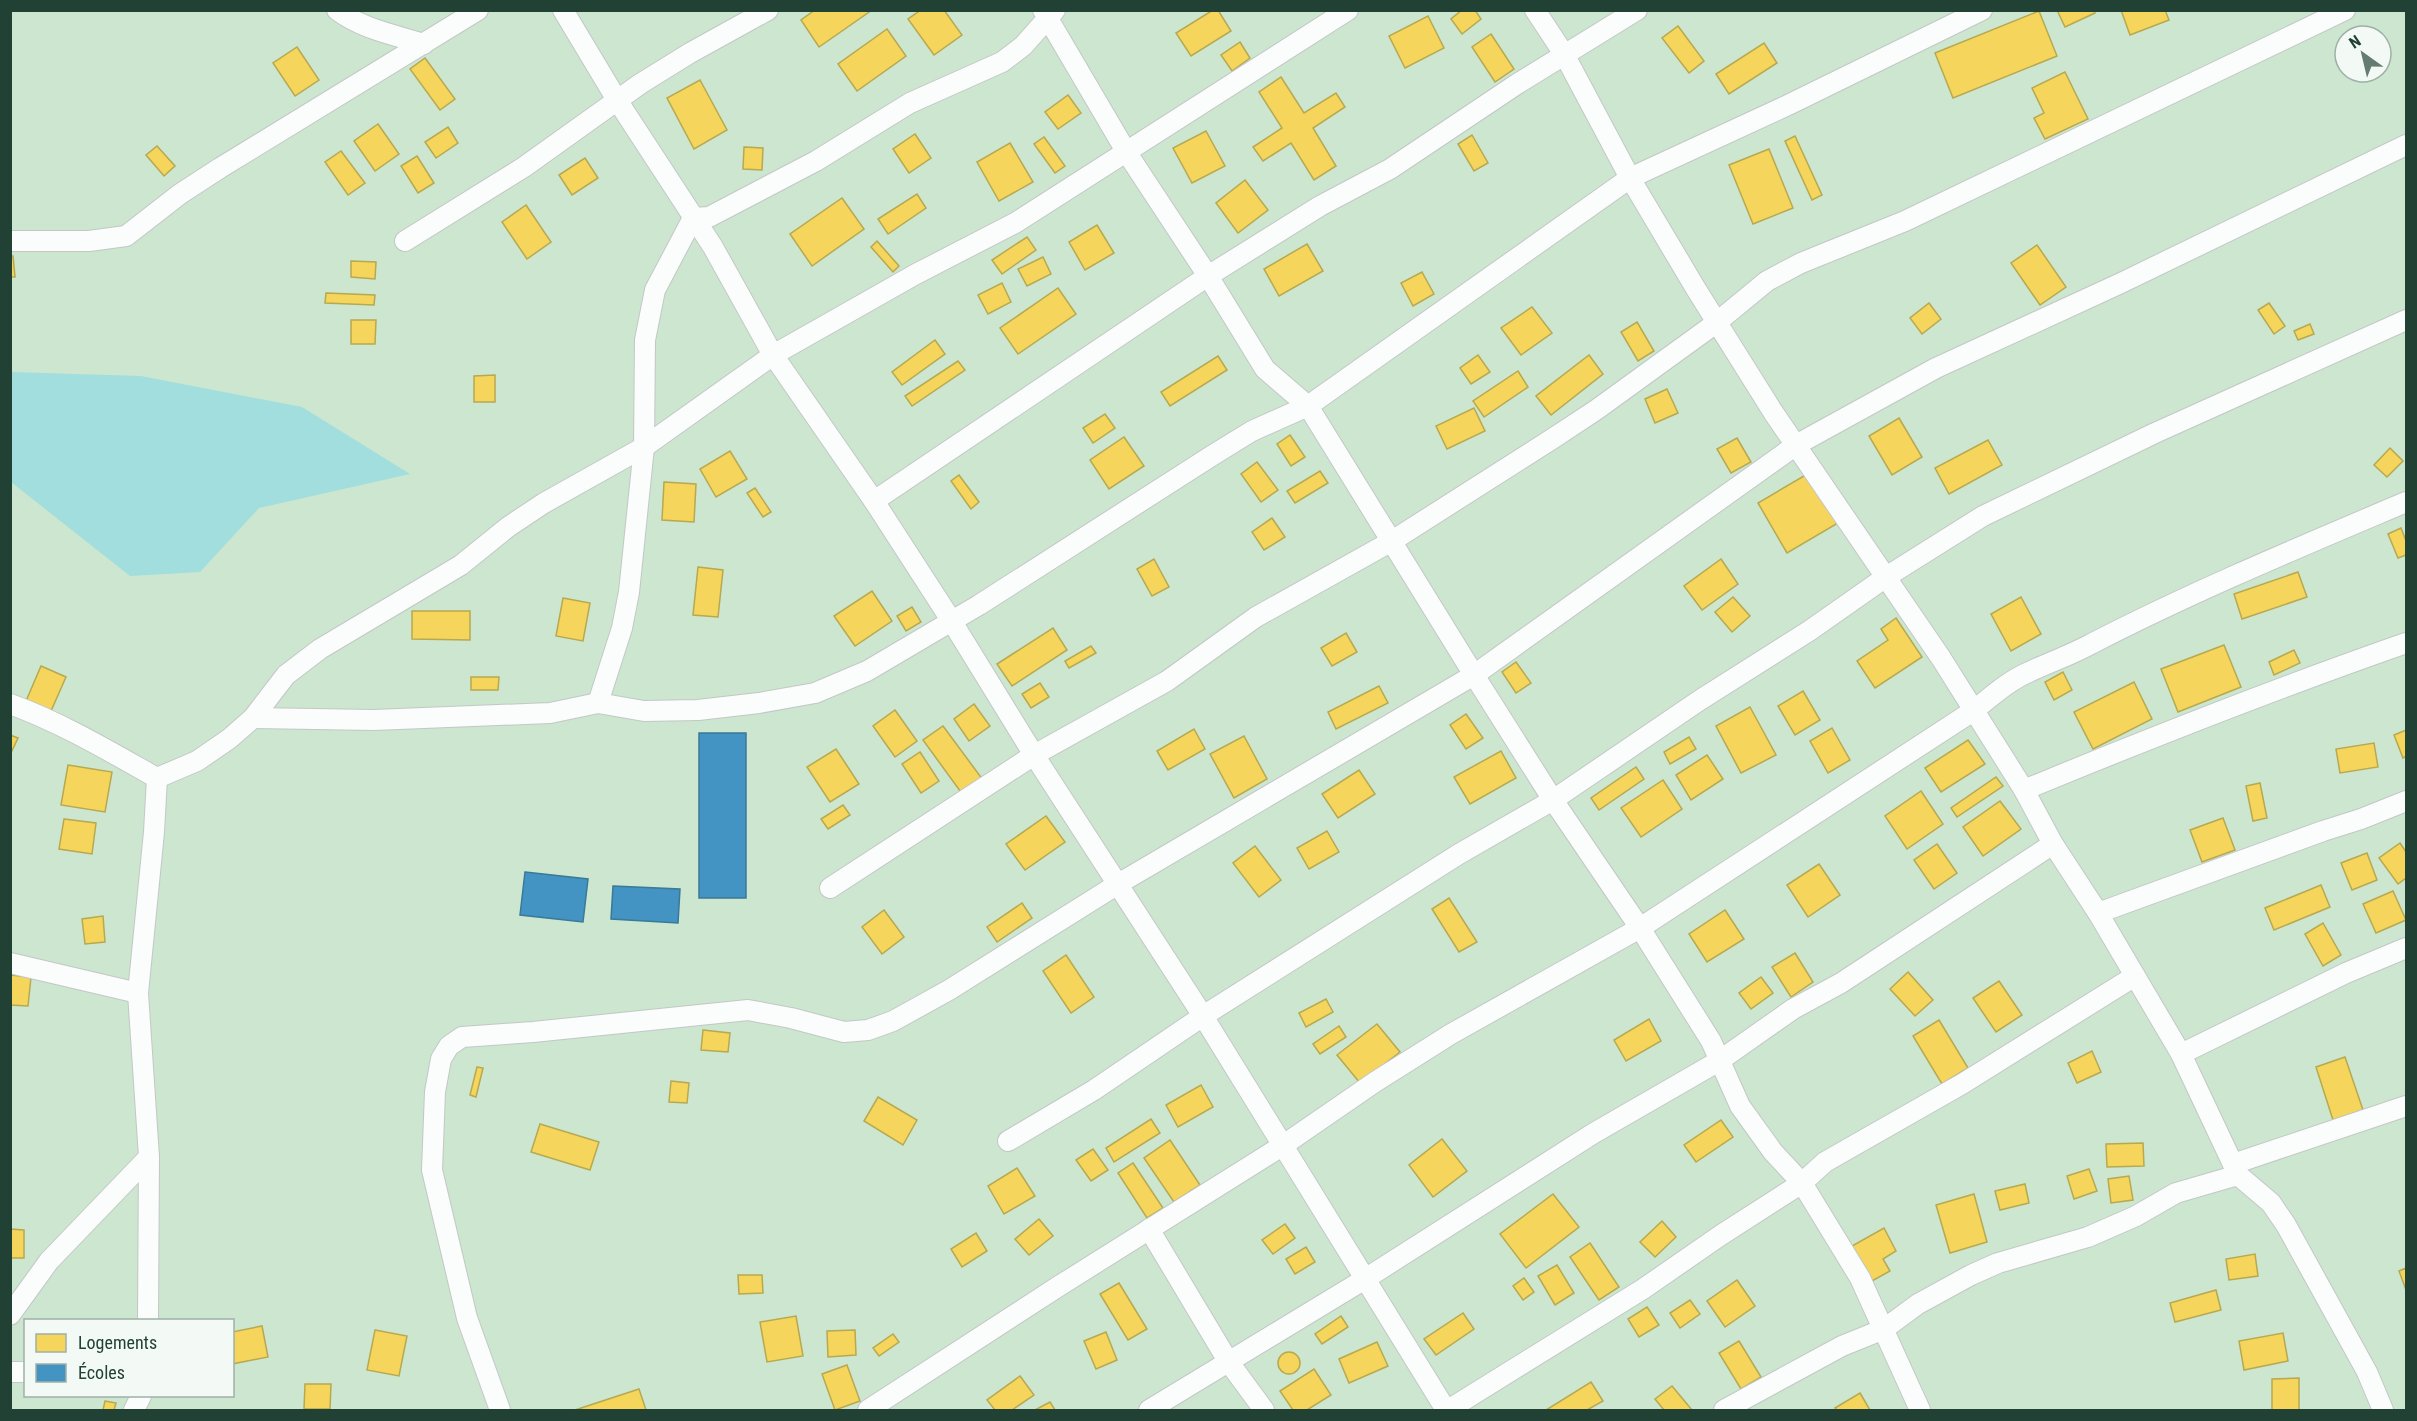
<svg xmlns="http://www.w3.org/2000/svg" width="2417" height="1421" font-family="'Roboto Condensed',sans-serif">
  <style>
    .green { fill: #cce6d0; fill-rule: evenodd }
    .water { fill: #a1dedd }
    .homes { fill: #f6d55c; stroke: #b6a950; stroke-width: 1.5 }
    .schools { fill: #4393c3; stroke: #387a98; stroke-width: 1.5 }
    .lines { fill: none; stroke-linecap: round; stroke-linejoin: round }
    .street-casing { stroke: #c2c8c5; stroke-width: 22 }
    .street { stroke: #fbfcfc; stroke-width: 20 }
  </style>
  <rect width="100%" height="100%" fill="#e5ebe8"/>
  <path class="green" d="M11,11h2395v1399h-2395zM2345,36h36v36h-36zM26,1320h206v76h-206z"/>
  <path class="water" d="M10,372l131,4 161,31 108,67 -151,34 -59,64 -70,4 -119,-94z"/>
  <g class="homes">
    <path d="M815,10h57l-53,37 -18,-27z"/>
    <path d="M921,10h23l18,25 -28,20 -26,-36z"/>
    <path d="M1213,10h5l13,21 -40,25 -15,-23z"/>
    <path d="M1462,10h13l6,9 -19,15 -11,-15z"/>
    <path d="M2057,10h37l1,3 -30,14z"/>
    <path d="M2121,10h44l4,10 -39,15z"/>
    <path d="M2039,11l18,45 -104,42 -18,-45z"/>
    <path d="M1428,16l16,32 -39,20 -16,-32z"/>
    <path d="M1678,26l26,35 -15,12 -27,-35z"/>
    <path d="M887,29l19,27 -49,35 -19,-27z"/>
    <path d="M1491,34l23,35 -19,13 -23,-35z"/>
    <path d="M1240,42l10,16 -18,13 -11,-16z"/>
    <path d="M1764,43l13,20 -48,31 -13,-20z"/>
    <path d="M297,47l22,33 -24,16 -22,-33z"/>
    <path d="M425,58l30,41 -15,11 -30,-41z"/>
    <path d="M2065,72l23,47 -43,20 -11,-21 10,-5 -12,-25z"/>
    <path d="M1281,77l23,36 32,-20 9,14 -32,21 23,38 -22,14 -23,-37 -28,18 -10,-14 29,-19 -23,-36z"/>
    <path d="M700,80l27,50 -33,19 -27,-51z"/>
    <path d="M1068,95l13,18 -23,16 -13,-17z"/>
    <path d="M378,124l21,30 -24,17 -21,-30z"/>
    <path d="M448,127l10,16 -22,15 -11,-16z"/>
    <path d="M1206,131l19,35 -33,17 -19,-35z"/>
    <path d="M915,134l16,24 -22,15 -16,-24z"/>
    <path d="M1472,135l16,28 -14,8 -16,-27z"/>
    <path d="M1795,136l27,59 -10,5 -27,-59z"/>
    <path d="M1044,137l21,29 -10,7 -21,-29z"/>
    <path d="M1010,143l23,39 -34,19 -22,-39z"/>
    <path d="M157,146l18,20 -11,10 -18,-21z"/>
    <path d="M744,147l19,1 -1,22 -19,-1z"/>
    <path d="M1769,149l24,59 -40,16 -24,-59z"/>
    <path d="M341,151l24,32 -17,12 -23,-33z"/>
    <path d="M417,156l17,27 -16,10 -17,-27z"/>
    <path d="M585,158l13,20 -26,17 -13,-20z"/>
    <path d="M1245,180l23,30 -30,23 -22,-30z"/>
    <path d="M917,194l9,14 -38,26 -10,-15z"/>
    <path d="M842,198l22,31 -52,37 -22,-32z"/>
    <path d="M526,205l25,37 -24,17 -25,-37z"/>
    <path d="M1097,225l17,28 -29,17 -16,-28z"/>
    <path d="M1027,237l9,13 -34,24 -10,-14z"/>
    <path d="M877,241l22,25 -6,6 -22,-25z"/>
    <path d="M1307,244l16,27 -44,25 -15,-27z"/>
    <path d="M2037,245l29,42 -26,18 -29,-42z"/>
    <path d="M10,256h3l2,21h-5z"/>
    <path d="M1043,257l8,17 -24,12 -9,-17z"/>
    <path d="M351,261l25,1 -1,17 -24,-2z"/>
    <path d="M1422,272l12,22 -21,12 -12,-23z"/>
    <path d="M1002,283l9,19 -23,12 -10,-19z"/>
    <path d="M1058,288l18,26 -58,40 -18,-26z"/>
    <path d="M326,293l49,2 -1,10 -49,-2z"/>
    <path d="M1929,303l12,16 -19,15 -12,-16z"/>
    <path d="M2269,303l16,23 -11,8 -16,-24z"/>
    <path d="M1532,307l20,26 -31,22 -20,-27z"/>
    <path d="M351,320h25l-1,24h-24z"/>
    <path d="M1637,322l17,29 -16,10 -17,-29z"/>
    <path d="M2310,324l4,10 -16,6 -4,-9z"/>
    <path d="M935,340l10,14 -43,31 -10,-13z"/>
    <path d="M1478,355l12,17 -19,12 -11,-16z"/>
    <path d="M1589,355l14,19 -52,41 -15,-19z"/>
    <path d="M1218,356l9,14 -57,36 -9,-14z"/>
    <path d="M958,361l7,9 -53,36 -7,-10z"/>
    <path d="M1518,371l10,16 -44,30 -11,-16z"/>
    <path d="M495,375v27h-21v-26z"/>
    <path d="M1667,389l11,24 -23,10 -10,-24z"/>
    <path d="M1474,408l11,23 -38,18 -11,-23z"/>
    <path d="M1105,414l10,14 -22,15 -10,-15z"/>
    <path d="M1899,418l23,39 -30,18 -23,-39z"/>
    <path d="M1290,435l15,22 -14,9 -14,-22z"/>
    <path d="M1124,437l20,29 -35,23 -19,-29z"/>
    <path d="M1737,438l14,24 -20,11 -14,-24z"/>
    <path d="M1988,440l14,25 -53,29 -14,-26z"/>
    <path d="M2390,448l13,13 -16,16 -13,-12z"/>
    <path d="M730,451l17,28 -31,18 -16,-28z"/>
    <path d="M1257,462l21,28 -17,12 -20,-28z"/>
    <path d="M1320,471l8,12 -33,20 -8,-12z"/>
    <path d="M1809,473l29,50 -51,30 -29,-50z"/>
    <path d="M959,475l20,27 -8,7 -20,-28z"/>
    <path d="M664,482l32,2 -2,38 -32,-2z"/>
    <path d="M755,488l16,24 -8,5 -16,-24z"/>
    <path d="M1272,518l13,19 -21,13 -12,-18z"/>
    <path d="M2401,528l5,13v14l-8,3 -10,-24z"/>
    <path d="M1154,559l15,28 -17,9 -15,-27z"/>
    <path d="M1721,559l17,25 -36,26 -18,-24z"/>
    <path d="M698,567l25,3 -5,47 -25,-2z"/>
    <path d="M2298,572l9,25 -65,22 -8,-25z"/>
    <path d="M872,591l20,30 -37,25 -21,-30z"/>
    <path d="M1733,597l17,19 -18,16 -17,-20z"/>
    <path d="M2021,597l20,37 -30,17 -20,-37z"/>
    <path d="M563,598l27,5 -7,38 -27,-5z"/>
    <path d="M912,607l9,15 -15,9 -9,-15z"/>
    <path d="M412,611h58v29l-58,-1z"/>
    <path d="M1896,618l26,39 -47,31 -18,-27 31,-21 -7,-11z"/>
    <path d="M1053,628l14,22 -55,36 -15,-22z"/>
    <path d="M1346,633l11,19 -25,14 -11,-18z"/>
    <path d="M2224,645l17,42 -63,25 -17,-43z"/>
    <path d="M1091,646l5,7 -27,15 -4,-7z"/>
    <path d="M2294,650l6,13 -26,12 -5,-13z"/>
    <path d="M1516,662l15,21 -15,10 -14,-21z"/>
    <path d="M41,666l25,11 -15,34 -25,-10z"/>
    <path d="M2063,672l9,18 -18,10 -9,-18z"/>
    <path d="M471,677h28l-1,13h-27z"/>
    <path d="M2134,682l18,37 -59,30 -19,-37z"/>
    <path d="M1040,683l9,14 -18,11 -9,-14z"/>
    <path d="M1379,686l9,17 -52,26 -8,-17z"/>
    <path d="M1803,691l17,29 -25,15 -17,-29z"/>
    <path d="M974,704l16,22 -21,15 -15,-22z"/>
    <path d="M1750,707l26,48 -35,18 -25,-47z"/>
    <path d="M895,710l22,31 -22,16 -22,-31z"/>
    <path d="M1466,714l17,24 -17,11 -16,-24z"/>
    <path d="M943,726l40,54 -20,15 -40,-55z"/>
    <path d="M1832,728l18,32 -22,13 -18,-32z"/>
    <path d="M1194,729l11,20 -37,21 -11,-19z"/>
    <path d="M2406,730v26l-3,2 -9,-23z"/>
    <path d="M10,735l8,3 -8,17z"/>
    <path d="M1244,736l23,43 -33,19 -24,-44z"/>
    <path d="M1689,737l7,12 -26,15 -6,-12z"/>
    <path d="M1968,740l17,24 -44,28 -16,-24z"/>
    <path d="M2374,743l4,24 -38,6 -4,-24z"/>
    <path d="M836,749l23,35 -29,18 -23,-35z"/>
    <path d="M1501,751l15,27 -46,26 -16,-27z"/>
    <path d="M920,752l19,29 -18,12 -19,-29z"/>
    <path d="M1707,755l16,24 -32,21 -15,-25z"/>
    <path d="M68,765l44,7 -7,40 -44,-7z"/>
    <path d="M1636,767l8,12 -45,31 -8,-12z"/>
    <path d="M1359,770l16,24 -37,24 -16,-24z"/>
    <path d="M1996,777l7,9 -46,31 -6,-9z"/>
    <path d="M1663,780l19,29 -41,28 -20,-29z"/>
    <path d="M2260,783l7,35 -14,3 -7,-35z"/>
    <path d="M1921,791l22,33 -36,25 -22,-33z"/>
    <path d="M2000,801l21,28 -38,27 -20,-29z"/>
    <path d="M843,805l7,10 -22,14 -7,-10z"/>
    <path d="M1046,816l19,26 -40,28 -19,-26z"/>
    <path d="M2223,818l12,32 -33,12 -12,-32z"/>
    <path d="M64,819l32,4 -4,31 -33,-5z"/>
    <path d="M1327,831l12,21 -30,17 -12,-21z"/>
    <path d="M2400,843l6,9v26l-8,6 -19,-26z"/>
    <path d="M1937,844l20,29 -23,16 -20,-29z"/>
    <path d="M1255,846l26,34 -22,17 -26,-34z"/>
    <path d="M2367,853l10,27 -25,10 -11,-27z"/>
    <path d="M1819,864l21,31 -32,22 -21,-32z"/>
    <path d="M2321,885l9,22 -56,23 -9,-22z"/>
    <path d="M2393,891l13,29 -30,13 -13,-29z"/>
    <path d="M1449,898l28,44 -18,10 -27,-43z"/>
    <path d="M1022,903l10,15 -35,24 -10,-15z"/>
    <path d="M884,910l20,27 -22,17 -20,-27z"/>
    <path d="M1725,910l19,29 -37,23 -18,-28z"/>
    <path d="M103,916l2,26 -20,2 -3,-25z"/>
    <path d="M2323,923l18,32 -18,11 -18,-32z"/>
    <path d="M1795,953l18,29 -22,15 -19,-30z"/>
    <path d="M1066,955l28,42 -23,16 -28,-42z"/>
    <path d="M1908,972l25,28 -18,16 -25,-27z"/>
    <path d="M10,975l21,2 -3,29 -18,-1z"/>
    <path d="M1761,977l12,16 -22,16 -12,-16z"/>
    <path d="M1999,981l23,34 -26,17 -23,-34z"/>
    <path d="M1326,999l7,13 -27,15 -7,-14z"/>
    <path d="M1649,1019l12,22 -35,20 -12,-21z"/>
    <path d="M1939,1020l29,48 -26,16 -29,-48z"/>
    <path d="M1377,1024l23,28 -40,31 -23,-28z"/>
    <path d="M1339,1026l7,11 -26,17 -7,-10z"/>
    <path d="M703,1030l27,3 -2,19 -27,-2z"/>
    <path d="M2092,1051l9,21 -24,11 -9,-20z"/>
    <path d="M2345,1057l18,53 -30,10 -17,-53z"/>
    <path d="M477,1067l6,1 -7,29 -6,-2z"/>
    <path d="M671,1081l18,2 -2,20 -18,-1z"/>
    <path d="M1201,1085l12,22 -35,20 -12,-22z"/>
    <path d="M878,1097l39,23 -14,25 -39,-24z"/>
    <path d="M1151,1119l9,14 -46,29 -8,-14z"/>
    <path d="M1721,1120l12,17 -37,25 -12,-17z"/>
    <path d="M540,1124l59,18 -9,28 -59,-18z"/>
    <path d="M1442,1139l25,32 -34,26 -24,-32z"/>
    <path d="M1170,1140l30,45 -26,17 -30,-44z"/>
    <path d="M2143,1143l1,23 -37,1 -1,-23z"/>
    <path d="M1093,1149l15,21 -17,11 -15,-21z"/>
    <path d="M1133,1163l30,45 -16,10 -29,-45z"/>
    <path d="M1017,1168l18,28 -31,18 -16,-28z"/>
    <path d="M2089,1169l8,22 -23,8 -7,-23z"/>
    <path d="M2129,1176l4,24 -22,3 -3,-24z"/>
    <path d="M2025,1184l4,19 -29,7 -5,-19z"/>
    <path d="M1553,1194l26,33 -53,41 -26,-34z"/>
    <path d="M1974,1194l13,48 -37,11 -14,-48z"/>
    <path d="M1039,1219l14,17 -24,19 -14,-16z"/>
    <path d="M1662,1221l14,16 -21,20 -15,-15z"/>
    <path d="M1285,1224l10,14 -22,16 -11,-14z"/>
    <path d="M1884,1228l12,23 -13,8 7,12 -18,10 -20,-35z"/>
    <path d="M10,1229l14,1v28h-14z"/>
    <path d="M976,1233l11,18 -25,16 -11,-18z"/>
    <path d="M1590,1243l29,44 -20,13 -29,-43z"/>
    <path d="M1306,1247l9,15 -20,12 -9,-15z"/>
    <path d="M2255,1254l3,22 -29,4 -3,-21z"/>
    <path d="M1557,1265l17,28 -19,12 -17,-29z"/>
    <path d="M2406,1268v22l-7,-19z"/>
    <path d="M738,1275h24l1,18 -24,1z"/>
    <path d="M1524,1278l10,14 -11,8 -10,-14z"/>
    <path d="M1737,1280l18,26 -30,21 -18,-26z"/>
    <path d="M1119,1283l28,46 -19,11 -28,-46z"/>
    <path d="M2216,1290l5,20 -46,12 -5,-19z"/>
    <path d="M1690,1300l10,14 -20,14 -10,-15z"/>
    <path d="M1647,1307l12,18 -20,12 -11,-18z"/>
    <path d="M1463,1313l11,16 -38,26 -12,-16z"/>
    <path d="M796,1316l7,40 -36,6 -7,-40z"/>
    <path d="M1341,1316l7,11 -26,17 -7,-10z"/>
    <path d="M262,1326l6,31 -36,7v-32z"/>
    <path d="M375,1330l32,6 -8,40 -32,-6z"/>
    <path d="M855,1330l1,25 -28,2 -1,-26z"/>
    <path d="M1106,1332l11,28 -21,9 -12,-28z"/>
    <path d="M2283,1333l5,28 -44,9 -5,-29z"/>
    <path d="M893,1334l6,8 -20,14 -6,-8z"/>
    <path d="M1739,1341l22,36 -20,12 -22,-36z"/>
    <path d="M1377,1342l11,24 -39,17 -10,-24z"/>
    <circle cx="1289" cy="1363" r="11"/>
    <path d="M847,1365l13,36 -25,9 -13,-36z"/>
    <path d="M1314,1369l17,26 -24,15h-14l-13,-19z"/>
    <path d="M1020,1376l14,19 -22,15h-17l-8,-10z"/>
    <path d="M2299,1378v32h-27v-31z"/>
    <path d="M1591,1382l12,19 -16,9h-41z"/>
    <path d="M305,1384h26l-1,25h-26z"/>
    <path d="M1672,1386l20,24h-28l-9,-11z"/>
    <path d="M639,1389l7,21h-71z"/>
    <path d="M1860,1393l10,17h-33l-2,-2z"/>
    <path d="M105,1401l11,2 -2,7h-11z"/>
    <path d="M1050,1402l5,8h-20z"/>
  </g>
  <g class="schools">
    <rect x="699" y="733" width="47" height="165"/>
    <path d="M525,872l63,7 -5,43 -63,-7z"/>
    <path d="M613,886l67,3 -2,34 -67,-4z"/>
  </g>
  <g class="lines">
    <g class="street-casing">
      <g id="street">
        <path d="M337,10c25,19 58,25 87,34"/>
        <path d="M563,10l54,90 96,147 60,108 101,146 77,119 83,135 169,261 243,394"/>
        <path d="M1043,10l84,143 81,123 57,93 43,37 166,269 79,125 87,128 71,113 29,65 33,46 29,31 58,95 60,132"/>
        <path d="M1535,10l29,44 66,124 66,111 77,123 168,246 83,132 29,54 45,69 83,141 57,121 33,28 15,22 81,147 16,38"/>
        <path d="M10,241h79l37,-5 54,-42 40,-26 258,-158"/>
        <path d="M405,241l119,-74 116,-83 50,-31 78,-43"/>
        <path d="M874,501l334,-225 112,-70 70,-37 127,-85 120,-74"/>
        <path d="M598,703l24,-75 7,-36 15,-145 1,-107 10,-50 38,-72 16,-1 107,-56 94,-58 92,-41 21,-16 32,-36"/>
        <path d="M10,704c52,19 99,47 147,74l40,-17 32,-22 24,-21 33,-43 34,-26 141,-84 47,-38 36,-24 100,-56 129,-92 143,-81 99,-51 333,-213"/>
        <path d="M253,718l121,2 176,-7 48,-10 46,8 54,-1 61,-7 56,-10 52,-22 112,-66 234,-150 39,-24 56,-25 322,-228 158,-73 194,-95"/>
        <path d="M2024,790c126,-52 253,-102 382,-147"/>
        <path d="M830,888l204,-133 133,-74 89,-64 136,-76 160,-102 44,-29 120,-87 51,-42 34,-18 104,-42 440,-211"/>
        <path d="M2098,913l225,-82 38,-12 45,-18"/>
        <path d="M10,963l128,30"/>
        <path d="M2181,1054l165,-81 60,-25"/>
        <path d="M1008,1141l86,-51 109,-74 256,-162 94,-54 147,-100 109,-69 77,-54 97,-61 172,-83 251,-113"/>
        <path d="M2233,1164l173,-58"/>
        <path d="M1149,1229l79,132 36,49"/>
        <path d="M10,1315l39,-54 100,-104"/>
        <path d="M148,1320l1,-163 -11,-164 16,-161 3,-54"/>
        <path d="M10,1372h16"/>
        <path d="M134,1410l7,-14"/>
        <path d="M500,1410l-33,-92 -35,-148 3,-78 6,-33 8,-13 13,-9 71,-5 215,-22 43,8 53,14 24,-2 25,-9 56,-31 169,-106 356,-209 322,-230 140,-77 185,-85 285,-138"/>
        <path d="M868,1410l191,-124 223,-140 93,-64 76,-48 189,-106 333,-217c18,-14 35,-30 56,-39 21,-10 42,-17 62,-28 103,-53 209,-97 315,-142"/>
        <path d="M1149,1410l216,-131 229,-146 125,-72 74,-52 48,-26 212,-139"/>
        <path d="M1448,1410l195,-121 78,-54 81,-52 23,-21 137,-78 173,-108"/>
        <path d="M1724,1410l118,-64 42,-17 34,-25 53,-29 27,-12 90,-26 48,-21 40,-23 62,-18"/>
      </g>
    </g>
    <use href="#street" class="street"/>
  </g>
  <rect width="2417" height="1421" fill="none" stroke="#204133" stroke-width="24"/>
  <rect x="24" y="1319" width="210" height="78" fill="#f3faf5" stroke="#9fb0a7" stroke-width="1.5"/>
  <rect x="36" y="1334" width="30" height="18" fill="#f6d55c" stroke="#9fb0a7" stroke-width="1.5"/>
  <text x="78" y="1349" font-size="18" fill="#204133">Logements</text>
  <rect x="36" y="1364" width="30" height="18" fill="#4393c3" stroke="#9fb0a7" stroke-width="1.5"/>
  <text x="78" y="1379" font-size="18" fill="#204133">Écoles</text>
  <g transform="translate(2363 54) rotate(326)"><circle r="28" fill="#f3faf5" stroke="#9fb0a7" stroke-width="1.5"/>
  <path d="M0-4.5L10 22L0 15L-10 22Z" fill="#657c72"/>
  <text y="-9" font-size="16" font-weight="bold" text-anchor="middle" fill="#204133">N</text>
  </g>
</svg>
